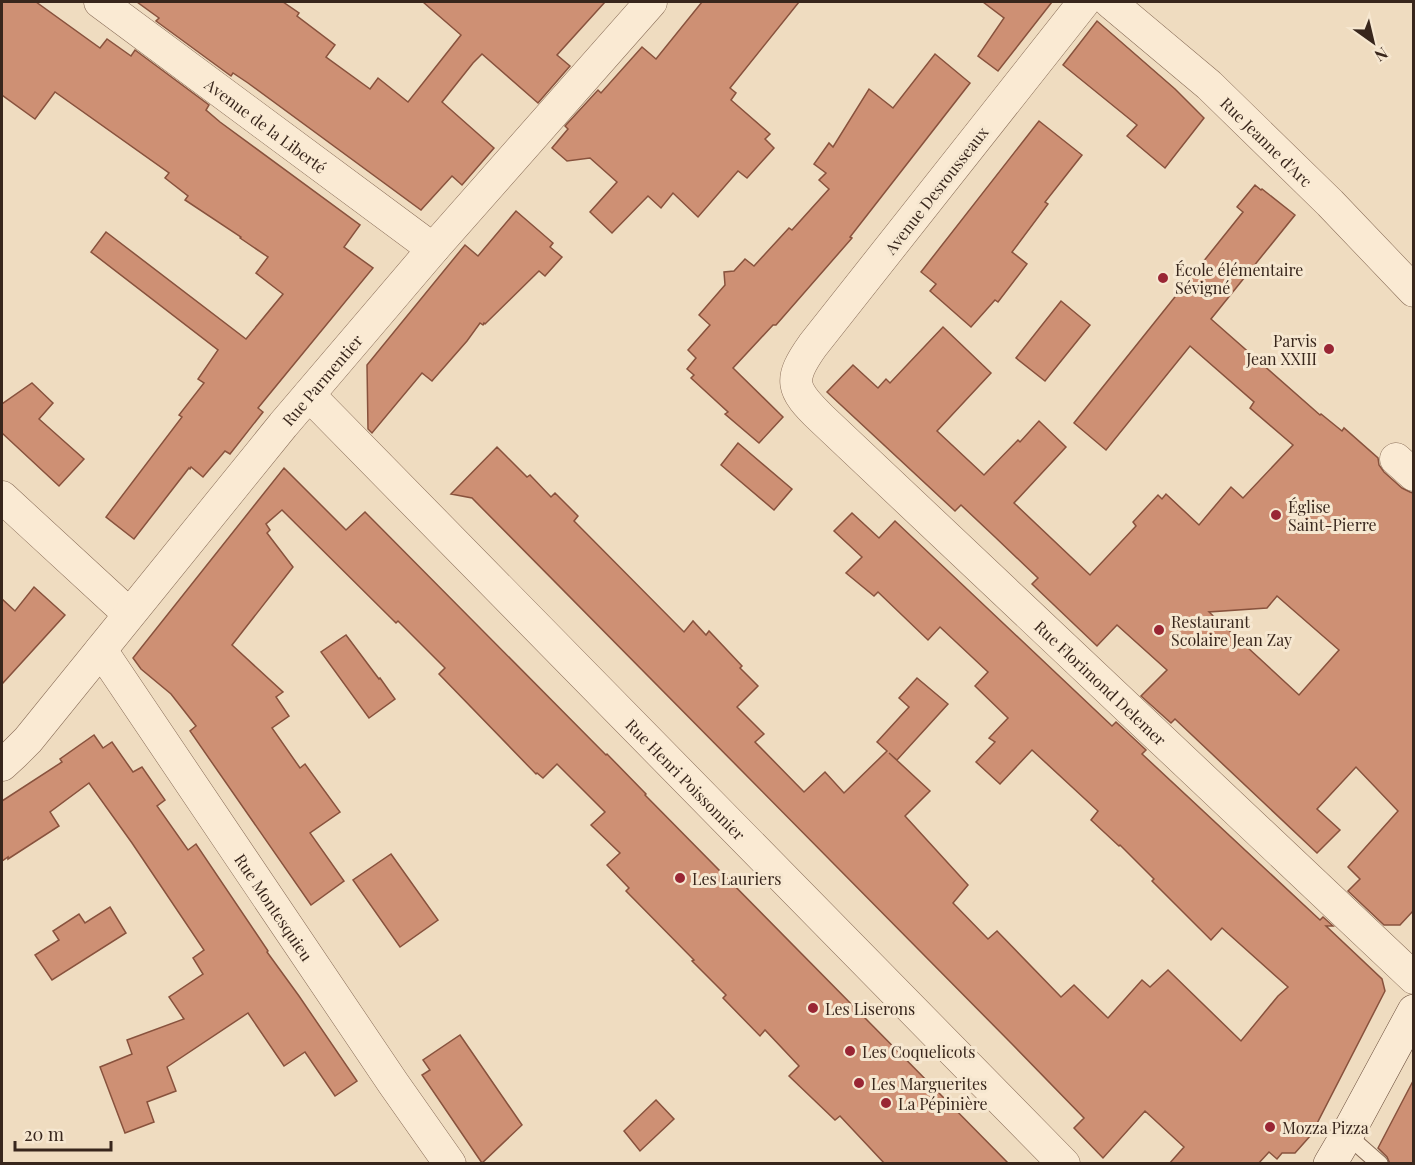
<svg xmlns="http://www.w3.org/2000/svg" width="1415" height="1165" font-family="'Playfair Display',serif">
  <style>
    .building { fill: #ce9074; stroke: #88523d; stroke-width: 1.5; fill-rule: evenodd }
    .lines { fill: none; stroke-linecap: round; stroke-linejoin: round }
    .lane-casing { stroke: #886c57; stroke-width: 18 }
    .street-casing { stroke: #886c57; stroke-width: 33 }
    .secondary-casing { stroke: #6a4d3b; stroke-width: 34 }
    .lane { stroke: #faead3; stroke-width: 16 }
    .street { stroke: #faead3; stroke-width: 32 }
    .secondary { stroke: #faead3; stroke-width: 33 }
    .poi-dot { fill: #992634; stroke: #f6e7d0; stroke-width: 2 }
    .labels { text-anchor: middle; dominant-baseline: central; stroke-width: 6; stroke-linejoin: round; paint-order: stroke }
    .street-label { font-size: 16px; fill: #38261c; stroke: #f6e7d0 }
    .poi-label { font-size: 16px; fill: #38261c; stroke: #f6e7d0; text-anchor: start }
  </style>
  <rect width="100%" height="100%" fill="#efdcc0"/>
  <g class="building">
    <path d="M2,2h34l64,46 7,-9 24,17 4,-6 74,55 -3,5 14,12 140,103 -16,22 29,21 -115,140 5,4 -33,42 -5,-3 -22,26 -12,-10 -1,2 -1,-1 -55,71 -28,-22 76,-100 -3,-2 25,-32 -6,-4 20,-29 -127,-98 15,-20 140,107 37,-45 -27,-21 12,-16 -28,-19 1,-1 -56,-37 3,-4 -23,-18 4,-5 -114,-81 -20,27 -33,-24z"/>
    <path d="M137,2h146l16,11 -2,3 38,29 -9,12 44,32 8,-11 30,24 53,-67 -38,-33h182l-48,53 13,11 -32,37 -56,-49 -9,9 -31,39 52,46 -32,37 -10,-9 -31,34 -173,-127 -15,-10 -2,3 -75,-55 3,-3z"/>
    <path d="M702,2h97l-69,86 6,5 -5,7 39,34 -5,5 9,9 -27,30 -9,-7 -40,46 -25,-24 -12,15 -13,-12 -36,37 -22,-21 27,-30 -27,-24 -23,3 -15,-13 16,-19 -3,-3 33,-36 3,3 41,-46 14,12z"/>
    <path d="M983,2h69l-54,69 -20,-15 26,-38z"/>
    <path d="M1097,21l78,68 29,29 -39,50 -38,-32 10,-11 -74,-60z"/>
    <path d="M935,54l35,29 -120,154 2,1 -76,87h-3l-40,43 50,49 -24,26 -34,-29 3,-2 -37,-34 3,-3 -7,-6 9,-11 -8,-8 22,-25 -11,-10 26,-30 -1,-13 10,-1 11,-12 9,7 35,-38 3,2 37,-41 -10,-9 7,-7 -12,-9 15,-21 4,4 36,-58 24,19z"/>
    <path d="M1039,121l43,34 -37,47 3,2 -36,48 15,12 -29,38 -3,-2 -24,27 -41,-36 6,-7 -15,-12z"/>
    <path d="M1255,185l6,5 1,-1 33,26 -84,104 109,96 1,-1 21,17 2,-3 34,30 1,7 5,7 18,16 8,4 3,1v418l-13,14h-16l-36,-34 12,-12 -12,-12 50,-56 -42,-44 -39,42 23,21 -23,23 -142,-134 -4,4 -30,-27 26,-26 -50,-45 -20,21 -65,-62 6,-6 -43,-41 -34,-32 -6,6 -128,-119 26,-27 25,23 8,-9 4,4 53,-56 48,46 -54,58 47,44 34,-35 2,2 19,-21 27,26 -52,56 76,72 46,-49 -3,-4 25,-27 4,4 4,-5 33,31 32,-38 12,11 50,-53 -43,-37 4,-6 -64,-56 -84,104 -32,-27 169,-211 -6,-5zM1277,596l62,54 -40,45 -90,-83 58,-4z"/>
    <path d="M516,211l37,32 -3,4 12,10 -17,19 -6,-5 -54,53 -1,-1 -1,2 -3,-2 -13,18 -35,40 -10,-8 -50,60 -4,-4 -1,-64 98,-120 13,11z"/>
    <path d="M1061,301l29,24 -45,56 -29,-23z"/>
    <path d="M32,383l21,20 -14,16 45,40 -25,27 -57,-53v-29z"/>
    <path d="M738,443l54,46 -18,21 -53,-45z"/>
    <path d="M497,447l30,30 3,-2 21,22 4,-4 23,23 -4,5 110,111 9,-11 13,14 3,-4 33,35 -2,2 18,18 -21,21 27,27 -9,8 49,50 21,-20 19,21 43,-42 -10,-9 32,-35 -10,-9 18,-20 31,26 -51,56 -8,-7 41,38 -25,25 63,69 -15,18 35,36 9,-8 64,66 13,-12 34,33 34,-38 8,7 18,-17 73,71 37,-45 10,-9 -66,-59 -11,12 -59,-59 2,-2 -34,-34 -1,1 -28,-26 7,-9 -66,-61 -32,34 -24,-22 19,-20 -6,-4 19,-20 -33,-32 13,-14 -48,-45 -12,13 -50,-48 -4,4 -28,-23 16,-16 -28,-26 18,-18 27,25 16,-17 217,205 4,-4 30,28 -4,4 178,166 3,-3 10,9h-7l56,53 3,12 -74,144 -16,18h-13l-5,6 -8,-7 -11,12h-89l15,-17 -39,-36 -42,47 -29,-30 10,-10 -72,-74 -540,-546 -21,-4z"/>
    <path d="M284,468l62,62 19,-18 241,243 1,-1 39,40 -1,1 364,369h-124l-45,-48 -5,4 -46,-44 10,-10 -34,-36 -5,6 -37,-38 3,-3 -34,-34 2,-1 -68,-69 3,-3 -22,-23 13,-12 -29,-28 14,-13 -48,-48 -14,14 -6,-5 -1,1 -97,-100 6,-6 -47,-47 -2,2 -114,-113 -16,14 4,6 -3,3 26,34 -61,78 51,47 -7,5 13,19 -17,12 28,40 5,-4 35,48 -30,21 34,48 -33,24 -121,-174 6,-5 -25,-32 -30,-25 -8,-11z"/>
    <path d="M34,587l31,28 -63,69v-85l13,12z"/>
    <path d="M346,635l33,44 1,-1 15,21 -26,19 -48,-66z"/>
    <path d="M94,735l9,13 9,-6 21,30 9,-5 23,33 -8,6 31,44 8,-6 72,107 -1,1 32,44 58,85 -22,15 -30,-44 -21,14 -36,-53 -81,54 9,24 -29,11 7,20 -29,11 -25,-66 32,-13 -5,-14 57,-21 -15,-22 34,-23 -10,-16 11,-8 -72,-107 -43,-60 -39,29 9,14 -51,33v-2l-6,4v-60l60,-39 -2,-3z"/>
    <path d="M391,854l47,66 -38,27 -47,-67z"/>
    <path d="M110,907l16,26 -74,47 -17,-25 24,-15 -6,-9 26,-17 6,9z"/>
    <path d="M460,1035l62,90 -40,38 -60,-88 8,-5 -7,-10z"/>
    <path d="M1413,1081v83h-23l-3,-7 -9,-9z"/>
    <path d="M656,1100l18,19 -34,32 -16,-20z"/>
  </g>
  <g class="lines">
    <g class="lane-casing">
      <path id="lane" d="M1347,1135l33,29"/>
    </g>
    <g class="street-casing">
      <g id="street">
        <path id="s1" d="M100,2l333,247"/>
        <path id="s2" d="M1084,2l-271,343c-25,35 -22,44 8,73l593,560"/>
        <path id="s3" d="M1110,2l99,83 121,118 84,88"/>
        <path id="s4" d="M309,395l755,769"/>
        <path d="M1396,459l18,16"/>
        <path d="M2,497l127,117"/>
        <path id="s5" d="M101,650l292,433 57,81"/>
        <path id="s6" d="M2,765l12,-11 14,-14 255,-315 150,-176 218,-247"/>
      </g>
    </g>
    <g class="secondary-casing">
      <path id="secondary" d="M1330,1164l17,-29 67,-124"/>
    </g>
    <use href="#lane" class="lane"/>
    <use href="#street" class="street"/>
    <use href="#secondary" class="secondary"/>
  </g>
  <g class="poi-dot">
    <circle cx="1163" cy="278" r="6"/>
    <circle cx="1329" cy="349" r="6"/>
    <circle cx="1276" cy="515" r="6"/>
    <circle cx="1159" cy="630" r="6"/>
    <circle cx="680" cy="878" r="6"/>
    <circle cx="813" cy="1008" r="6"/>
    <circle cx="850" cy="1051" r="6"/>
    <circle cx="859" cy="1083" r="6"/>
    <circle cx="886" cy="1103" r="6"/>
    <circle cx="1270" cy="1127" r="6"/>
  </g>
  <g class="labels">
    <g class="street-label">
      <text stroke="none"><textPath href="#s1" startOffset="207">Avenue de la Liberté</textPath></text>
      <text stroke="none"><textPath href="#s3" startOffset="210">Rue Jeanne d'Arc</textPath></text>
      <text transform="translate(936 190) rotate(-52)">Avenue Desrousseaux</text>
      <text stroke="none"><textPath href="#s6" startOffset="501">Rue Parmentier</textPath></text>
      <text stroke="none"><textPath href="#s2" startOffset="908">Rue Florimond Delemer</textPath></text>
      <text stroke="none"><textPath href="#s4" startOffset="538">Rue Henri Poissonnier</textPath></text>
      <text stroke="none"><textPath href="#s5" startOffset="310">Rue Montesquieu</textPath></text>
    </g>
    <g class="poi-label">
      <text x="1175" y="269">École élémentaire<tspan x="1175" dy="18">Sévigné</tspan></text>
      <text x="1317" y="340" text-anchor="end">Parvis<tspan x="1317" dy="18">Jean XXIII</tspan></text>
      <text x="1288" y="506">Église<tspan x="1288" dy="18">Saint-Pierre</tspan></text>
      <text x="1171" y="621">Restaurant<tspan x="1171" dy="18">Scolaire Jean Zay</tspan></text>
      <text x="692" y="878">Les Lauriers</text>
      <text x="825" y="1008">Les Liserons</text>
      <text x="862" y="1051">Les Coquelicots</text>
      <text x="871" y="1083">Les Marguerites</text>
      <text x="898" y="1103">La Pépinière</text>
      <text x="1282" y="1127">Mozza Pizza</text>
    </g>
  </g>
  <rect width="1415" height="1165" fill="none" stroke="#38261c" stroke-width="6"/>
  <g transform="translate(1373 42) rotate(146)" stroke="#f6e7d0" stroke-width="4.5" paint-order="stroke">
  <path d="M0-4.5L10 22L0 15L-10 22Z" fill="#38261c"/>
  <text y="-9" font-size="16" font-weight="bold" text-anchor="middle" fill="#38261c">N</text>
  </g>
  <path d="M15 1141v9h96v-9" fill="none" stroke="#38261c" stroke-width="3"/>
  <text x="24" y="1141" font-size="18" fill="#38261c" stroke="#f6e7d0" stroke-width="4.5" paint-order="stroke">20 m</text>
</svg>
